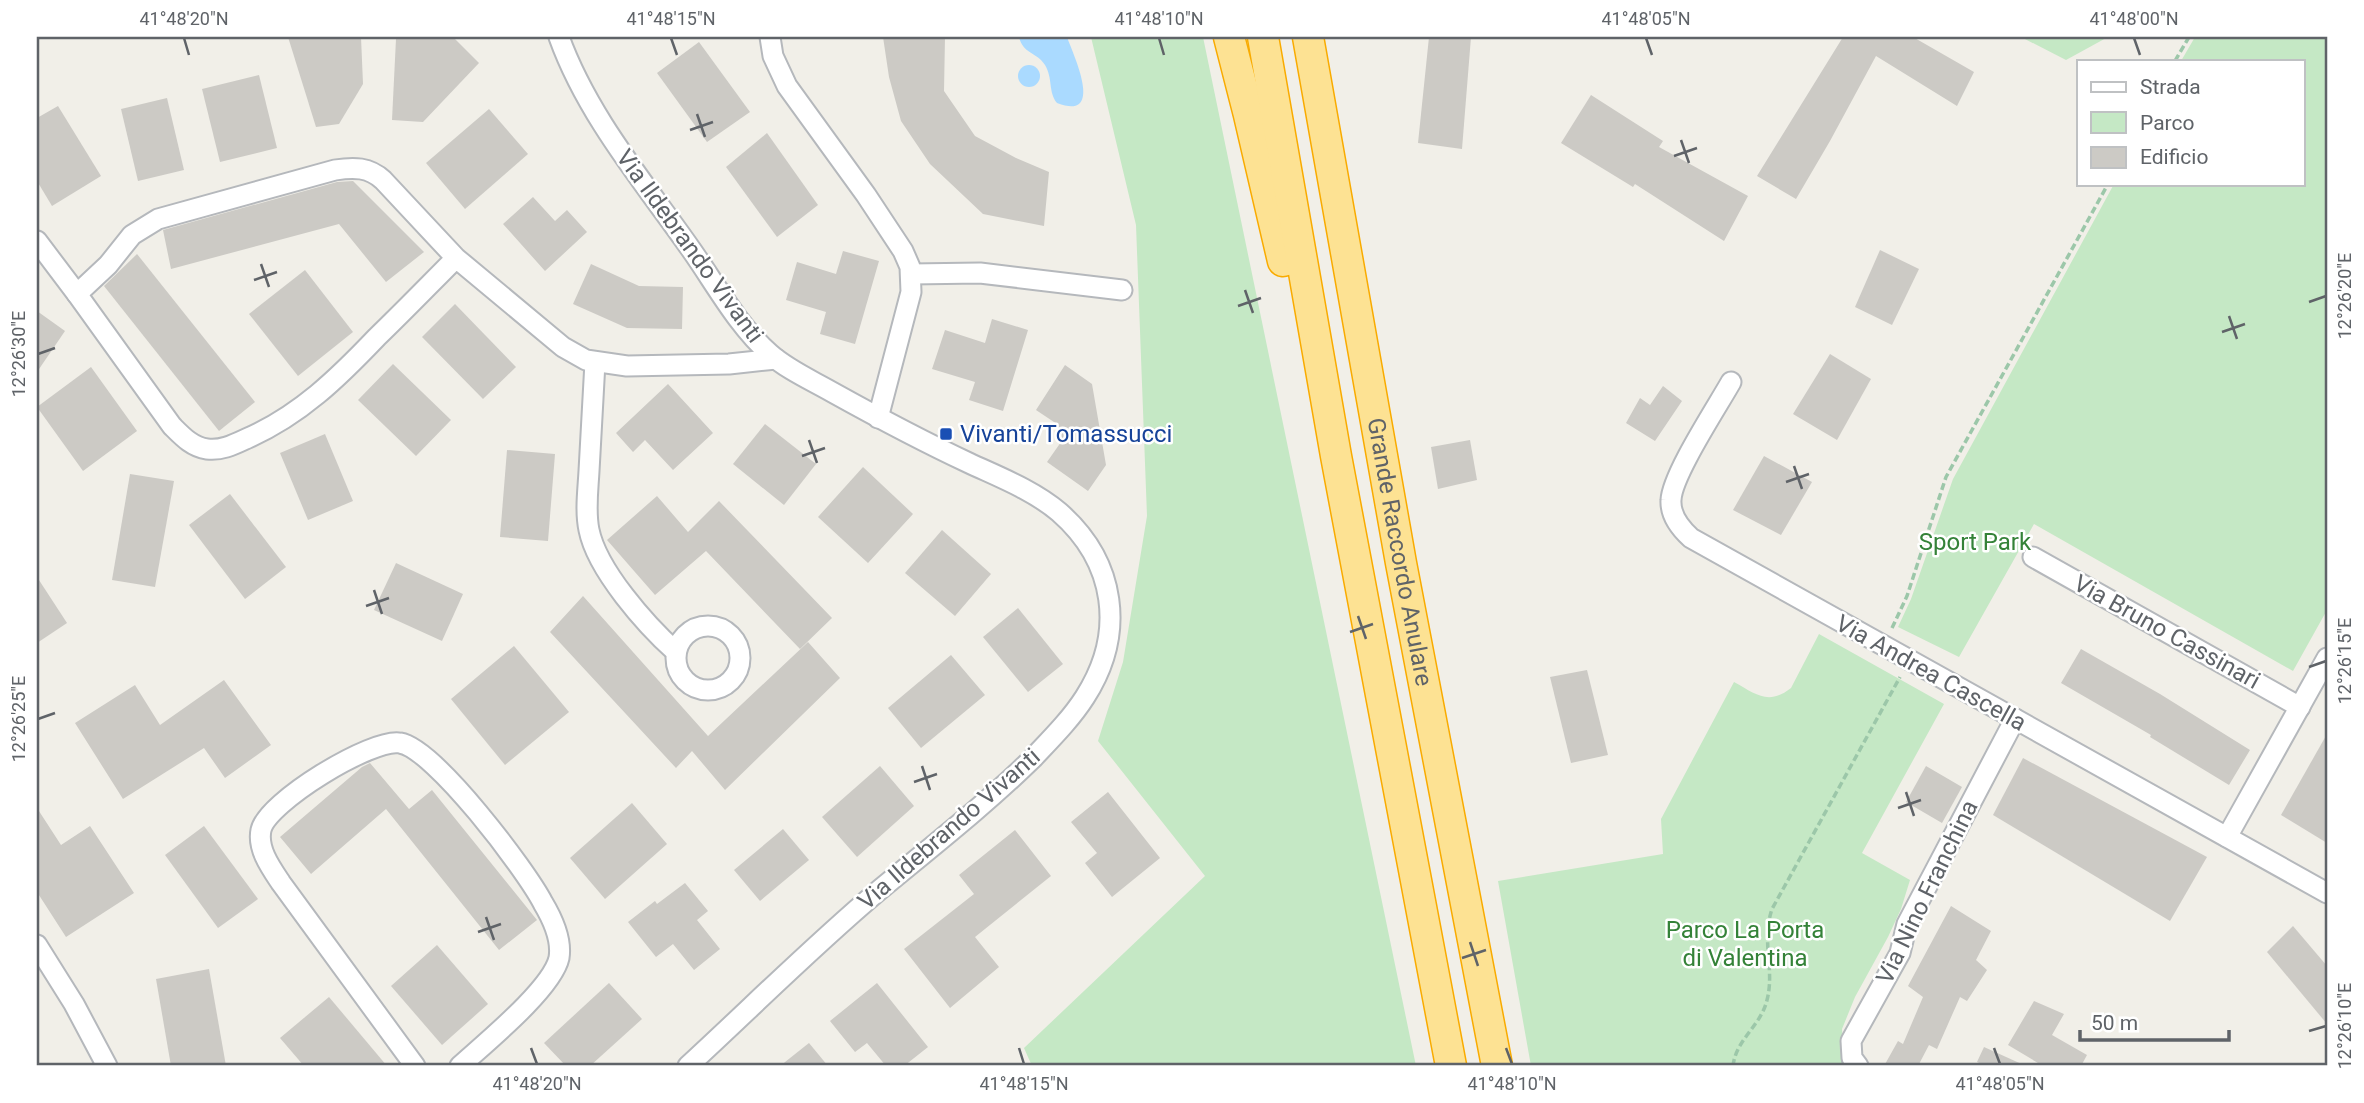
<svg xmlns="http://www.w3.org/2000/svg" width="2364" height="1103" font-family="Roboto,sans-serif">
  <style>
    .green { fill: #c5e8c5 }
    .water { fill: #aadaff }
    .building { fill: #cccac5 }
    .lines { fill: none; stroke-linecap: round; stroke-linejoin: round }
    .minor-casing { stroke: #b5b8bc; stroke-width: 23 }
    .highway-casing { stroke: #f9ab00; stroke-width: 33 }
    .path { stroke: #9cc7a9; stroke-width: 3.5; stroke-dasharray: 7 3.5; stroke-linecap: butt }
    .minor { stroke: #fff; stroke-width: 19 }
    .highway { stroke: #fde293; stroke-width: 30 }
    .ticks { fill: none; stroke: #5f6368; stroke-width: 2.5 }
    .transit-dot { fill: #1a4fb4; stroke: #fff; stroke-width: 2.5 }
    .labels { text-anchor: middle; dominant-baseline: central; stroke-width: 5; stroke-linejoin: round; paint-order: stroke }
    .street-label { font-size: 24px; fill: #5f6368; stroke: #fff }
    .transit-label { font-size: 24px; fill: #164399; stroke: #fff; text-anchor: start }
    .park-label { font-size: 24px; fill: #348238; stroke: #fff }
    .neatline { fill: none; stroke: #5f6368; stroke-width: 2.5 }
    .ticks-label { font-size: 18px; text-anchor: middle; fill: #5f6368 }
  </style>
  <rect width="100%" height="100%" fill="#f1efe8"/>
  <g class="green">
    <path d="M1091,37h112l213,1029h-384l-8,-18 181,-172 -107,-135 25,-79 24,-146 -11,-291z"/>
    <path d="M2021,37h87l-42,23z"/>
    <path d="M2195,37h132v573l-34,61 -259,-147 -75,133 -61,-30 13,-28 42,-120 161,-295h189v-123h-122z"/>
    <path d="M1819,634l125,70 -82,149 48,27 -9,29 -13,28 -33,60 -13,32 2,37h-313l-33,-185 165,-27 -2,-35 73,-137c22,12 34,24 57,6z"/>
  </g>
  <g class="water">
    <path d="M1019,37h48c6,17 39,85 -10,66 -9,-11 -4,-25 -12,-38 -8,-13 -22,-11 -26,-28z"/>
    <circle cx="1029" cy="76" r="11"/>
  </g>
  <g class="building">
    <path d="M288,37h73l2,47 -24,40 -23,3z"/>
    <path d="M453,37l26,26 -56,59 -31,-2 4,-81z"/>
    <path d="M883,37h62l-1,54 31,45 41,22 33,14 -5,54 -61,-12 -53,-50 -29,-43 -12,-44z"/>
    <path d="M1429,37h42l-9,112 -44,-6z"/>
    <path d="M1843,37h70l61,35 -17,34 -81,-50 -46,85 -34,58 -39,-23z"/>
    <path d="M699,42l51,70 -43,30 -50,-69z"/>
    <path d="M259,75l18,73 -57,14 -18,-73z"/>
    <path d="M1591,95l72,46 -4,6 89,49 -24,45 -89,-57 -2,3 -72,-44z"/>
    <path d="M167,98l17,72 -46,11 -17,-72z"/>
    <path d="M58,106l43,70 -49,30 -15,-25v-63z"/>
    <path d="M489,109l39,45 -63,55 -39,-46z"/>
    <path d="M767,133l51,72 -41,32 -51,-70z"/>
    <path d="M353,181l71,71 -38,30 -47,-58 -168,45 -8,-39 174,-48z"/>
    <path d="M533,197l22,24 12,-11 20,22 -42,39 -42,-47z"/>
    <path d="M1880,250l39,19 -27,56 -37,-18z"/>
    <path d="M843,251l36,10 -24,83 -35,-10 6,-22 -40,-12 11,-38 39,12z"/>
    <path d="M137,254l118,148 -36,29 -115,-145z"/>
    <path d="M591,264l48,22 44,1 -1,42 -55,-1 -54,-24z"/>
    <path d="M305,270l48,62 -55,44 -49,-62z"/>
    <path d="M455,304l61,63 -33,32 -61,-62z"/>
    <path d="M37,311l28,20 -28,41z"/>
    <path d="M992,319l36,11 -25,81 -34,-11 6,-18 -43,-13 13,-39 40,13z"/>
    <path d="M1830,354l41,25 -34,61 -44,-26z"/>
    <path d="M393,364l58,56 -35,36 -58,-56z"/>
    <path d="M1065,365l27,19 14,81 -18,26 -41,-29 14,-20 -4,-18 -21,-14z"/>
    <path d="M91,367l46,64 -54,40 -46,-64z"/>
    <path d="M668,384l45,49 -40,37 -28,-30 -12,12 -17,-19z"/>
    <path d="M1663,386l19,15 -27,40 -29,-18 14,-25 10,7z"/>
    <path d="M765,424l51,40 -32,41 -51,-41z"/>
    <path d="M325,434l28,67 -45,19 -28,-67z"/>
    <path d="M1470,440l7,40 -39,9 -7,-42z"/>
    <path d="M507,450l48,4 -7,87 -48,-4z"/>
    <path d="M1764,456l48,26 -31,53 -48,-25z"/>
    <path d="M863,467l50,47 -45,49 -50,-46z"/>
    <path d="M130,474l44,7 -19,106 -43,-7z"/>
    <path d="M230,494l56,73 -41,32 -56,-74z"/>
    <path d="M657,496l31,36 31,-31 113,117 -32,31 -94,-98 -51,44 -48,-55z"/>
    <path d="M942,530l49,44 -36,42 -50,-43z"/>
    <path d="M396,563l67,31 -21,47 -68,-31z"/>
    <path d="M37,577l30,46 -30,20z"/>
    <path d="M583,596l125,140 100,-94 32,36 -115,112 -33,-39 -16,17 -126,-136z"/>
    <path d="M1018,608l45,56 -35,28 -45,-55z"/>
    <path d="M514,646l55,66 -64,53 -54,-66z"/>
    <path d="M2081,649l79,45 90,56 -21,35 -79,-48 1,-2 -90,-52z"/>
    <path d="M951,655l34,40 -64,53 -33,-40z"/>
    <path d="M1587,670l21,85 -37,8 -21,-86z"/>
    <path d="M224,680l47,65 -46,33 -21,-30 -81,51 -48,-76 60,-38 25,40z"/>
    <path d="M2327,734v109l-46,-28z"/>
    <path d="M2023,758l184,99 -37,64 -177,-106z"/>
    <path d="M370,763l39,46 23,-19 105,130 -38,30 -113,-141 -75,65 -31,-37 82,-70z"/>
    <path d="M880,766l34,40 -57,51 -35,-40z"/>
    <path d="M1926,766l36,21 -20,36 -36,-21z"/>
    <path d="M1108,792l52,66 -48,39 -27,-34 12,-10 -26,-31z"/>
    <path d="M632,803l35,41 -62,55 -35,-41z"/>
    <path d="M37,808l24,37 29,-19 44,67 -68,44 -29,-45z"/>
    <path d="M204,826l54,73 -40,29 -53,-73z"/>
    <path d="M783,829l26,31 -49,41 -26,-31z"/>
    <path d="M1015,830l36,46 -76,61 24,30 -49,41 -46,-59 70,-55 -15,-19z"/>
    <path d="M685,883l23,28 -11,9 23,29 -26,21 -21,-26 -17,13 -28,-35 27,-21 2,3z"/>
    <path d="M1951,906l40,25 -15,29 11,10 -20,31 -7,-4 -23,52 -8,-4 -11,21h-34l14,-25 5,3 20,-47 -15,-11z"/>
    <path d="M2293,926l34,40v58l-60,-72z"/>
    <path d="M437,945l51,59 -46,41 -51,-59z"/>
    <path d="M209,969l17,97h-55l-15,-87z"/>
    <path d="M609,983l33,36 -52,47h-24l-22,-23z"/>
    <path d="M877,983l51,64 -24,19h-18l-19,-23 -12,9 -25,-31z"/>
    <path d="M329,997l58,69h-83l-24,-28z"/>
    <path d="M2034,1001l30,13 -12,21 35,20 -6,11h-38l-35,-21z"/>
    <path d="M809,1043l19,23h-48z"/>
    <path d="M1984,1047l42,19h-40l-9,-4z"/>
  </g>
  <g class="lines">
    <g class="minor-casing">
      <g id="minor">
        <path d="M559,37c28,78 84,144 131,211 25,35 47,77 80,106 18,16 41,26 62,38 45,25 90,49 137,71 30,14 64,27 90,49 57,50 67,121 26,185 -14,22 -34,42 -52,61 -49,48 -103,90 -156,134 -65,55 -126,116 -189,174"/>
        <path d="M770,37l3,19 14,30 79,109 37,56 7,16 1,25 -33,126"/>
        <path d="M37,241l40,53"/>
        <path d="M456,258c-26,26 -52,53 -79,79 -39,41 -77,78 -129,101 -13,6 -26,13 -41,11 -15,-2 -25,-13 -35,-23l-95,-132 31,-29 24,-30 26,-16 177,-49c19,-3 34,-3 48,10l73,78 107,89 23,13 41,6 102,-2 47,-5"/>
        <path d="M911,274l69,-1 142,17"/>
        <path d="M595,362c-2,36 -4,72 -6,109 -1,19 -4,40 0,59 8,40 57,95 87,122"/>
        <path d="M1731,382c-14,25 -59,93 -60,118 -1,16 9,28 20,38l636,355"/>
        <path d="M2033,557l267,150"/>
        <circle cx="708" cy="658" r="32"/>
        <path d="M2227,837l100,-179"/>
        <path d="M37,945l37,59 33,62"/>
        <path d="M415,1066l-134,-183c-10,-15 -24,-34 -20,-53 6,-28 111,-92 139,-87 34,5 126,127 143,160 9,15 19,37 16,55 -7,31 -75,86 -99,108"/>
        <path d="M1858,1066l-6,-8 -1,-17 49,-88 7,-29 108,-205"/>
      </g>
    </g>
    <g class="highway-casing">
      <g id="highway">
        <path d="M1229,37l20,78 34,146"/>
        <path d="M1263,37l73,419 115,610"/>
        <path id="s1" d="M1308,37l93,526 96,503"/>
      </g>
    </g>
    <g class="path">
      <path d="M2175,61l14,-24"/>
      <path d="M1892,628l15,-32 39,-119 162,-293"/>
      <path d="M1733,1066c3,-27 28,-40 34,-66 8,-30 -6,-58 5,-91l128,-232"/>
    </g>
    <use href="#minor" class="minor"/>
    <use href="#highway" class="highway"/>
  </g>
  <path class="ticks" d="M184,38l5,17M671,38l6,17M1159,38l5,17M1646,38l6,17M2134,38l6,17M697,114l8,23M690,130l23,-8M1681,140l8,23M1674,156l23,-8M261,264l8,23M254,280l23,-8M1245,290l8,23M2309,302l17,-6M1238,306l23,-8M2229,316l8,23M2222,332l23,-8M38,354l17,-6M809,440l8,23M802,456l23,-8M1794,466l8,23M1786,482l23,-8M374,590l8,24M366,606l23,-8M1358,616l8,23M1350,632l23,-8M2309,667l17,-6M38,719l17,-6M922,766l8,24M914,782l23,-8M1906,792l8,24M1898,808l23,-8M486,917l8,23M478,932l23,-8M1470,942l8,24M1462,958l24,-8M2309,1031l17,-5M531,1048l6,16M1019,1048l5,16M1506,1048l6,16M1994,1048l6,16"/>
  <rect class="transit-dot" x="939" y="427" width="14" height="14" rx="3.5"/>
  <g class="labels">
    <g class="street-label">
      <text transform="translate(690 246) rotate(54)">Via Ildebrando Vivanti</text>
      <text stroke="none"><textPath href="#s1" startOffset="523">Grande Raccordo Anulare</textPath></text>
      <text transform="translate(2167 632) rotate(29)">Via Bruno Cassinari</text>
      <text transform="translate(1931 673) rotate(29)">Via Andrea Cascella</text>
      <text transform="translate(949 829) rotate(-41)">Via Ildebrando Vivanti</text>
      <text transform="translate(1927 892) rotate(-64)">Via Nino Franchina</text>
    </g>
    <g class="transit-label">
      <text x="960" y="434">Vivanti/Tomassucci</text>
    </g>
    <g class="park-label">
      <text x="1975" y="542">Sport Park</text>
      <text x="1745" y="930">Parco La Porta<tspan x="1745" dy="28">di Valentina</tspan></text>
    </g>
  </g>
  <rect width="2364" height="1103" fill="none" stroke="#ffffff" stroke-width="77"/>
  <rect x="2077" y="60" width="228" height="126" fill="#ffffff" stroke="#bfc1c3" stroke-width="2"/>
  <rect x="2091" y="82" width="35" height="10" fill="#ffffff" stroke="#bfc1c3" stroke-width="2"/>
  <text x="2140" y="94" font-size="21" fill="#5f6368">Strada</text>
  <rect x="2091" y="112" width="35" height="21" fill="#c5e8c5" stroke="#bfc1c3" stroke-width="2"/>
  <text x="2140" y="130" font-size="21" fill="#5f6368">Parco</text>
  <rect x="2091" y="147" width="35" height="21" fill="#cccac5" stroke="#bfc1c3" stroke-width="2"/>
  <text x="2140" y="164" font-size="21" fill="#5f6368">Edificio</text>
  <path d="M2080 1030v10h149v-10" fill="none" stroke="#5f6368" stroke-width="3.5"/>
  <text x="2091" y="1030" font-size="21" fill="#5f6368" stroke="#ffffff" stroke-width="5" paint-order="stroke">50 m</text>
  <rect x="38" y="38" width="2288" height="1026" class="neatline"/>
  <g class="ticks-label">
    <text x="184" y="25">41°48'20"N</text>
    <text x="671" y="25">41°48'15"N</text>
    <text x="1159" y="25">41°48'10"N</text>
    <text x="1646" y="25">41°48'05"N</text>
    <text x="2134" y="25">41°48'00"N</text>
    <text transform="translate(2345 296) rotate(-90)" y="6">12°26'20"E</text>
    <text transform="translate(19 354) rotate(-90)" y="6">12°26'30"E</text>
    <text transform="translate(2345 661) rotate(-90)" y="6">12°26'15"E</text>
    <text transform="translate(19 719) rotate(-90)" y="6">12°26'25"E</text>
    <text transform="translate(2345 1026) rotate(-90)" y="6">12°26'10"E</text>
    <text x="537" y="1090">41°48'20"N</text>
    <text x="1024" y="1090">41°48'15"N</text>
    <text x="1512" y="1090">41°48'10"N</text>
    <text x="2000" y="1090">41°48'05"N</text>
  </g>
</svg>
